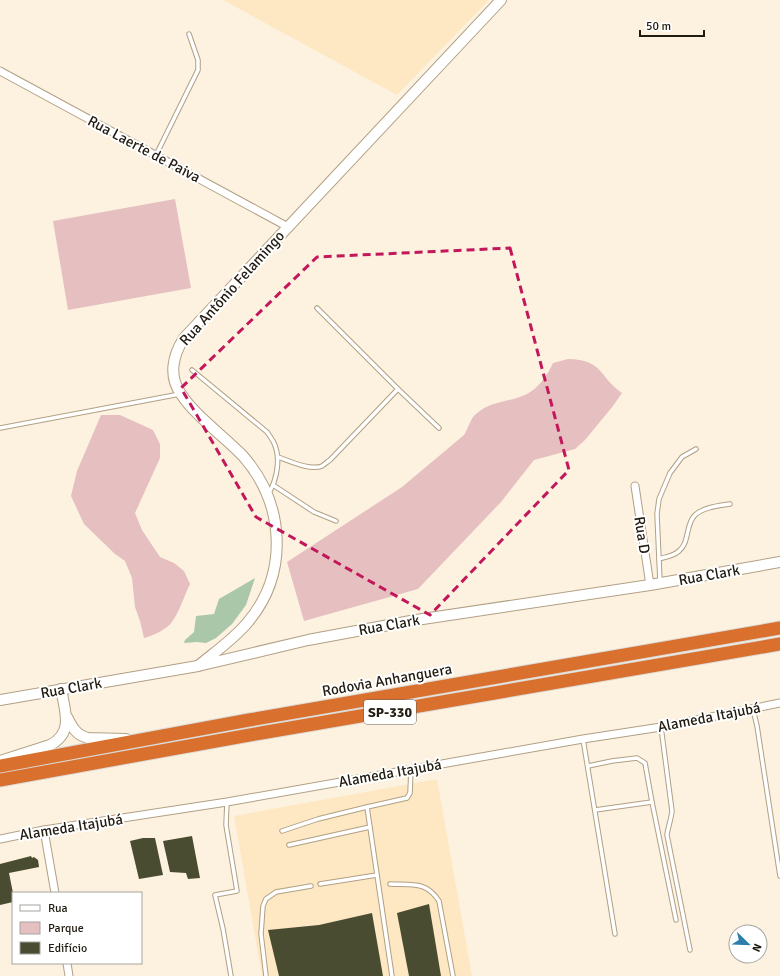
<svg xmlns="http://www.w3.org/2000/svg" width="780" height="976" font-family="Signika,sans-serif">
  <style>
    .built { fill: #fde8c3 }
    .green { fill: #e6bfc0 }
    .water { fill: #aac7aa }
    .building { fill: #494c30 }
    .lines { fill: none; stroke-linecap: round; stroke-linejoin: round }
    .lane-casing { stroke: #b1a084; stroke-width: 5.5 }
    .street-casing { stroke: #b1a084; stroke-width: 9 }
    .secondary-casing { stroke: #b1a084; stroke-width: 12 }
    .highway-casing { stroke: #dbdbd9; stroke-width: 15 }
    .lane { stroke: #fff; stroke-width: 3.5 }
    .street { stroke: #fff; stroke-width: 7 }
    .secondary { stroke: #fff; stroke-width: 10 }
    .highway { stroke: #d9702d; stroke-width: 13 }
    .marked { fill: none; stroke: #c2185b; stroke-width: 3; stroke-dasharray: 8 5; stroke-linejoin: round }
    .labels { text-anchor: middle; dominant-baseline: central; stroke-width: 4; stroke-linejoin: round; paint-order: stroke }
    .shield { fill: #fff; stroke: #645f58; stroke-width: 1 }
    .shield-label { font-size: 14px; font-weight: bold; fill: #211b10 }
    .street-label { font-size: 15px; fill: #211b10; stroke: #fff }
  </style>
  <rect width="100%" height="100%" fill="#fdf2e0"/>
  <g class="built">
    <path d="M223,0h266l-92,95z"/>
    <path d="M437,779l35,197h-210l-28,-160z"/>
  </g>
  <g class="green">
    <path d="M175,199l16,89 -123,22 -15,-89z"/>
    <path d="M568,359c36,1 30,17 54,34l-9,13 -28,34 -10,9 -41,11 -33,42 -83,87 -114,32 -17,-59 115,-75 62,-52c4,-6 7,-18 12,-21 14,-13 33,-12 49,-19 14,-7 22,-19 28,-32z"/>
    <path d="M101,415h19l33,15 7,14v14l-25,55 7,17 18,27 14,6 10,8 6,13c-6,12 -13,36 -23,43 -6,5 -16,9 -23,11l-4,-17 -5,-14 -3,-29 -7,-17 -10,-7 -31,-30 -13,-28 6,-25z"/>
  </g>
  <path class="water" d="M255,578l-9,27 -14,19 -16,14 -10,5 -9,-1 -13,1 1,-3 9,-8 2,-16 18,-2 5,-15z"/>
  <g class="building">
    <path d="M192,836l8,42 -12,1 -2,-6 -16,-1 -7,-31z"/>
    <path d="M143,838h12l8,37 -24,4 -9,-38z"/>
    <path d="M31,856l1,2 2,-1 4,3 1,7 -30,6 4,20v9l-13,3v-41z"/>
    <path d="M429,904l12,72h-32l-12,-63z"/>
    <path d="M372,913l11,63h-104l-11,-46 51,-5z"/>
  </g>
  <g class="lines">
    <g class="lane-casing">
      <g id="lane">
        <path d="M156,155l42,-85v-10l-9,-26"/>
        <path d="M192,370l75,62c2,3 5,7 7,11 7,15 3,36 -5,50"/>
        <path d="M398,389l41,39"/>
        <path d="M0,428l180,-34"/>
        <path d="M278,457c11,4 33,14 44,9 3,-2 5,-4 8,-6l68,-71 -81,-81"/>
        <path d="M273,485l41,27 22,9"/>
        <path d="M659,559c6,-2 15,-3 20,-8 11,-9 6,-26 16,-36 9,-8 23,-9 35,-11"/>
        <path d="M660,582l-3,-68 2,-15 11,-26 12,-16 14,-8"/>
        <path d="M753,709l4,17 23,150"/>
        <path d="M661,727l11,84c-1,9 -4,16 -5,24l23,115"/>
        <path d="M583,739l32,195"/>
        <path d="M588,766l24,-5 25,-3 8,5 7,39 24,118"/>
        <path d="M227,802l-1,23 11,66 -22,4 8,34 8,47"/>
        <path d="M595,810l57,-8"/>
        <path d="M282,831l36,-12 49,-12"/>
        <path d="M289,845l81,-18"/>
        <path d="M320,884l57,-9"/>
        <path d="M390,884c22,1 36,-3 49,17l14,75"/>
        <path d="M266,976l-5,-42 2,-28 3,-7 10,-7 35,-6"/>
        <path d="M392,976l-25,-169 40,-9 3,-5 1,-24"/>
      </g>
    </g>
    <g class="street-casing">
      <g id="street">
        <path d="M0,71l288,156"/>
        <path d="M635,486l15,99"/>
        <path d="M44,830l11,63"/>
        <path d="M0,839l44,-9 183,-28 356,-63 78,-12 119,-24"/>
        <path d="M67,963l2,13"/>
      </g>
    </g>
    <g class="secondary-casing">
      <g id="secondary">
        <path d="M198,666c17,-14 36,-27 50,-44 41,-49 37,-118 -5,-166 -19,-20 -48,-40 -62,-62 -13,-18 -8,-39 3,-56l317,-338"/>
        <path d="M0,700l198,-34 110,-26 108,-20 234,-35 130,-23"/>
        <path d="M67,717c5,10 9,18 21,21l38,1"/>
        <path d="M0,761l50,-16c24,-12 15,-34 11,-56"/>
      </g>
    </g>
    <g class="highway-casing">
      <g id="highway">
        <path d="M0,766l249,-46 531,-92"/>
        <path d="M0,780l261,-47 519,-89"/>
      </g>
    </g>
    <use href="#lane" class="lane"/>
    <use href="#street" class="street"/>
    <use href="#secondary" class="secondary"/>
    <use href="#highway" class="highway"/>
  </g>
  <path class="marked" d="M510,248l59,222 -139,145 -174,-98 -75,-129 136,-131z"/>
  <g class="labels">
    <rect class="shield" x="364" y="700" width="52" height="24" rx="3"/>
    <g class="shield-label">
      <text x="390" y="712">SP-330</text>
    </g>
    <g class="street-label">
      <text transform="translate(144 149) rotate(28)">Rua Laerte de Paiva</text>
      <text transform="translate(232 288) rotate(-48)">Rua Antônio Felamingo</text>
      <text transform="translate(642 535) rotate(81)">Rua D</text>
      <text transform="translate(709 575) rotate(-10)">Rua Clark</text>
      <text transform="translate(389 625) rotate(-10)">Rua Clark</text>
      <text transform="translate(387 680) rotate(-10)">Rodovia Anhanguera</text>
      <text transform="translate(71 688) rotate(-10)">Rua Clark</text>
      <text transform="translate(709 717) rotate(-11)">Alameda Itajubá</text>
      <text transform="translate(390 773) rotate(-10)">Alameda Itajubá</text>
      <text transform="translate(71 827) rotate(-9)">Alameda Itajubá</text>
    </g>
  </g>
  <rect x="12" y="892" width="130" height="72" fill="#ffffff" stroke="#a6a49f"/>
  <rect x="20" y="905" width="20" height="6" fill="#ffffff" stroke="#a6a49f"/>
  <text x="48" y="912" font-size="12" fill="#211b10">Rua</text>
  <rect x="20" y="922" width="20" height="12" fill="#e6bfc0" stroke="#a6a49f"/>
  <text x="48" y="932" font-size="12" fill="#211b10">Parque</text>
  <rect x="20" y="942" width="20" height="12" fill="#494c30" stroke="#a6a49f"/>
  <text x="48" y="952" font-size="12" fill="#211b10">Edifício</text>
  <g transform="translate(748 944) rotate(113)"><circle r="19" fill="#ffffff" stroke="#a6a49f"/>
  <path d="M0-3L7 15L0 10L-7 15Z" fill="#2d7eaf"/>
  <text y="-6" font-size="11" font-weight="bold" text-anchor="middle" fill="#211b10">N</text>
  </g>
  <path d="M640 30v6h64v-6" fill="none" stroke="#211b10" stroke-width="2"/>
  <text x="646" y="30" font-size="12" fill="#211b10" stroke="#ffffff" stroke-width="3" paint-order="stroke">50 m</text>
</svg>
